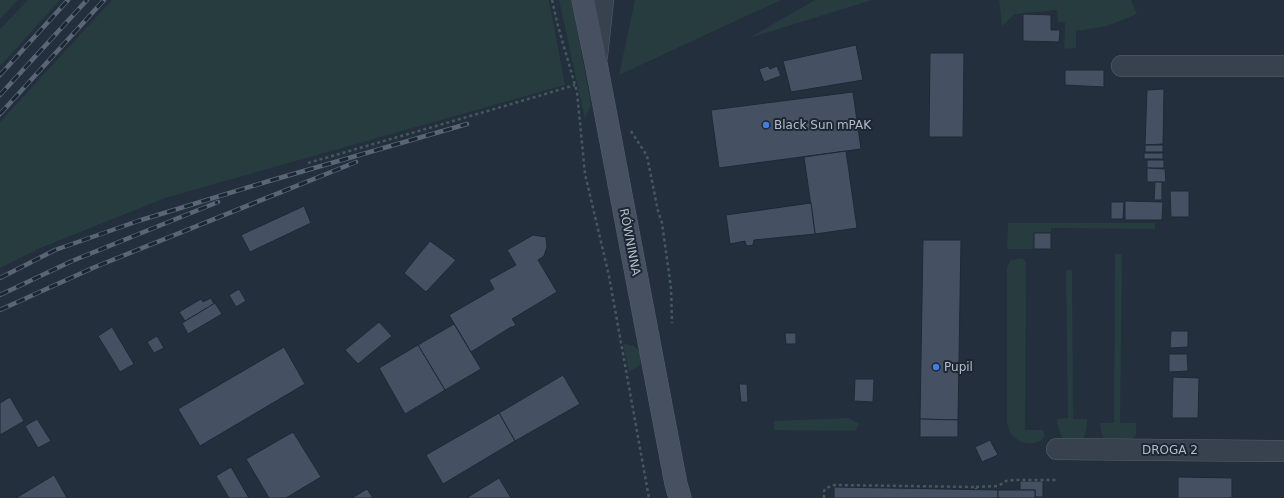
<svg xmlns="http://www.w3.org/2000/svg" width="1284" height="498" font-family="'DejaVu Sans',sans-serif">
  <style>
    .green { fill: #263c3f }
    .building { fill: #455162; stroke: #1f2835 }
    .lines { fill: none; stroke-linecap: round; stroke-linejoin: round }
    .street-casing { stroke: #565f6c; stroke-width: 22 }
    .secondary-casing { stroke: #565f6c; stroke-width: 23 }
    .path { stroke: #44595c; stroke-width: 2.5; stroke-dasharray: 3 3; stroke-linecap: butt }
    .street { stroke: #38414e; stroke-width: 21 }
    .secondary { stroke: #465061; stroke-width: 22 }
    .rail-casing { stroke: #5a6575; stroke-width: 4.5 }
    .rail { stroke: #1d2633; stroke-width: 3; stroke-dasharray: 9; stroke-linecap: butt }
    .shop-dot { fill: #3f7fe0; stroke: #1d2633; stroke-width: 1.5 }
    .labels { text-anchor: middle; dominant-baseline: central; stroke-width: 4; stroke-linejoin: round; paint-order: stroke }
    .poi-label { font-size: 12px; fill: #b4bcc9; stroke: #1d2633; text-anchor: start }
    .street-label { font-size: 12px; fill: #b4bcc9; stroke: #1d2633 }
  </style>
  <rect width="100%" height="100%" fill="#242f3e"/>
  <g class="green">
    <path d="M0,0h18l-18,19z"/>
    <path d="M28,0h32l-60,66v-37z"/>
    <path d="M112,0h437l16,85 -400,113 -125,50 -40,20v-146z"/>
    <path d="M559,0h13l19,105 -6,14z"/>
    <path d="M635,0h146l-162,75z"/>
    <path d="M815,0h57l-123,38z"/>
    <path d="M999,0h132l6,14 -30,12 -31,5v17l-12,1 1,-27h-7l-1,-12 -42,4 -13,12z"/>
    <path d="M1008,223h147v6l-104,-1v5l-17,16h-27z"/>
    <path d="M1115,254h7l-2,169h16v12l-5,6 -26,-1c-4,-5 -4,-10 -5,-17h14z"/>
    <path d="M1022,258l4,4 -1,168h18l2,5c-6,14 -29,9 -35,-3 -2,-3 -2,-6 -3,-9v-156l4,-7z"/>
    <path d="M1066,270h6l1,149h14c0,8 0,15 -6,22l-14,2c-7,-7 -9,-14 -10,-24l11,-1z"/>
    <path d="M623,344c14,0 21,9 16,22l-10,6z"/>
    <path d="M848,418l11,6 -4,7 -81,-1v-9z"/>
  </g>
  <g class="building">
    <path d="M1023,14l28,1v15h9l-1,12 -36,-1z"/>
    <path d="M856,45l7,35 -72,12 -8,-31z"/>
    <path d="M930,53h34l-1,84h-34z"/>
    <path d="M768,66l2,3 7,-3 4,10 -17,6 -5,-13z"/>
    <path d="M1065,70h39v17l-39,-2z"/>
    <path d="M1164,89l-1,55 -18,1 2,-55z"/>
    <path d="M853,92l8,57 -142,19 -8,-58z"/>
    <rect x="1145" y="145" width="18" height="7"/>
    <path d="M846,151l11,77 -42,6 -11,-77z"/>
    <rect x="1144" y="153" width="19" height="6"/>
    <rect x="1147" y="160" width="17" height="8"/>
    <path d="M1147,168l18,1 1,13h-19z"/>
    <path d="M1155,182h7v18h-8z"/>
    <path d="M1170,191h19v26h-18z"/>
    <path d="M1125,201l38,1 -1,18h-37z"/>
    <path d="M1111,202h13l-1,17h-12z"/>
    <path d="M811,203l4,31 -61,6 -1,5 -5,1 -2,-1 -1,-4 -15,3 -4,-29z"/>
    <path d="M304,206l7,17 -61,29 -9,-17z"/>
    <rect x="1034" y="233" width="17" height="16"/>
    <path d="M533,235l13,2 1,10 -3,9 -6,4 19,32 -45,27 4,6 -3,2h-2l-40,25 -22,-37 45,-26 -5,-9 27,-15 -9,-15z"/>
    <path d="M923,240h38l-3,180 -38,-1z"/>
    <path d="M430,241l26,19 -30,32 -22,-19z"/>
    <path d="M239,289l7,12 -10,6 -7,-12z"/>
    <path d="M211,298l3,6 -29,17 -6,-9 22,-13 2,3z"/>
    <path d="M215,303l7,11 -34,20 -6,-11z"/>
    <path d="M379,322l13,14 -34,28 -13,-14z"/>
    <path d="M454,324l27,45 -36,21 -27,-45z"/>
    <path d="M112,327l22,37 -14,8 -22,-36z"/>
    <path d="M1171,331h17v16l-18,1z"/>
    <path d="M785,333h11v11h-10z"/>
    <path d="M157,336l7,12 -10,5 -7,-11z"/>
    <path d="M418,345l27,45 -40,24 -26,-46z"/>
    <path d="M284,347l21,37 -105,62 -22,-37z"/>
    <path d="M1169,354h18l1,17 -19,1z"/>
    <path d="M563,375l17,29 -65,37 -16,-28z"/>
    <path d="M1173,377l26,1 -1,40h-26z"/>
    <path d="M855,379h19l-1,23 -19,-1z"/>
    <path d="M739,384h8l1,18h-7z"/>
    <path d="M10,397l14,24 -24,14v-32z"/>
    <path d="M499,413l16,28 -72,43 -17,-29z"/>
    <path d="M37,419l14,22 -13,7 -13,-22z"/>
    <path d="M920,419l38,1v17h-38z"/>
    <path d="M293,432l28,45 -35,21h-17l-23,-39z"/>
    <path d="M990,440l8,15 -16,7 -7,-15z"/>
    <path d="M231,467l18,31h-20l-13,-22z"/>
    <path d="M54,475l13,23h-51z"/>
    <path d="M1178,477l54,1v20h-54z"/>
    <path d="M499,478l12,20h-43v-1z"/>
    <path d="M1020,481h23v16h-8v-7h-15z"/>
    <path d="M834,487l164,3v8h-164z"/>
    <path d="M367,489l6,9h-21z"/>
    <rect x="998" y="490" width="37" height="8"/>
  </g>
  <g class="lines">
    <g class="street-casing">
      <g id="street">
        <path d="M597,56l6,-56"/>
        <path d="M1122,66h162"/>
        <path d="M1057,449l227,2"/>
      </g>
    </g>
    <g class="secondary-casing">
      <path id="secondary" d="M583,0l13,63 80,421 4,14"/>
    </g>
    <g class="path">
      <path d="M552,0l6,26 19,66 8,82 24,102 40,222"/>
      <path d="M631,131l16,25 11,55 4,12 9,65 1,35"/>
      <path d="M308,163c89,-26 178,-51 267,-78"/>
      <path d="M976,487l22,-1 8,-5 8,-1h42"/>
      <path d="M824,498v-7l2,-3 9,-3 141,2v2"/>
    </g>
    <use href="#street" class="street"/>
    <use href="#secondary" class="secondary"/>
    <g class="rail-casing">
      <g id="rail">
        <path d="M0,75l68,-75"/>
        <path d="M0,95l87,-95"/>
        <path d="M0,114l104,-114"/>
        <path d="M0,278l55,-28 83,-29 131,-40 198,-57"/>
        <path d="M0,295l72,-34 146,-59"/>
        <path d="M0,310l95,-43 261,-105"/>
      </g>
    </g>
    <use href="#rail" class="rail"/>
  </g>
  <g class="shop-dot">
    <circle cx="766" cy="125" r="4"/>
    <circle cx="936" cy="367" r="4"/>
  </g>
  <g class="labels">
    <g class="poi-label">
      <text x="774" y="125">Black Sun mPAK</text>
      <text x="944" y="367">Pupil</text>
    </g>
    <g class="street-label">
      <text transform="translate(630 242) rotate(79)">RÓWNINNA</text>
      <text x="1170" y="450">DROGA 2</text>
    </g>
  </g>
</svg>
